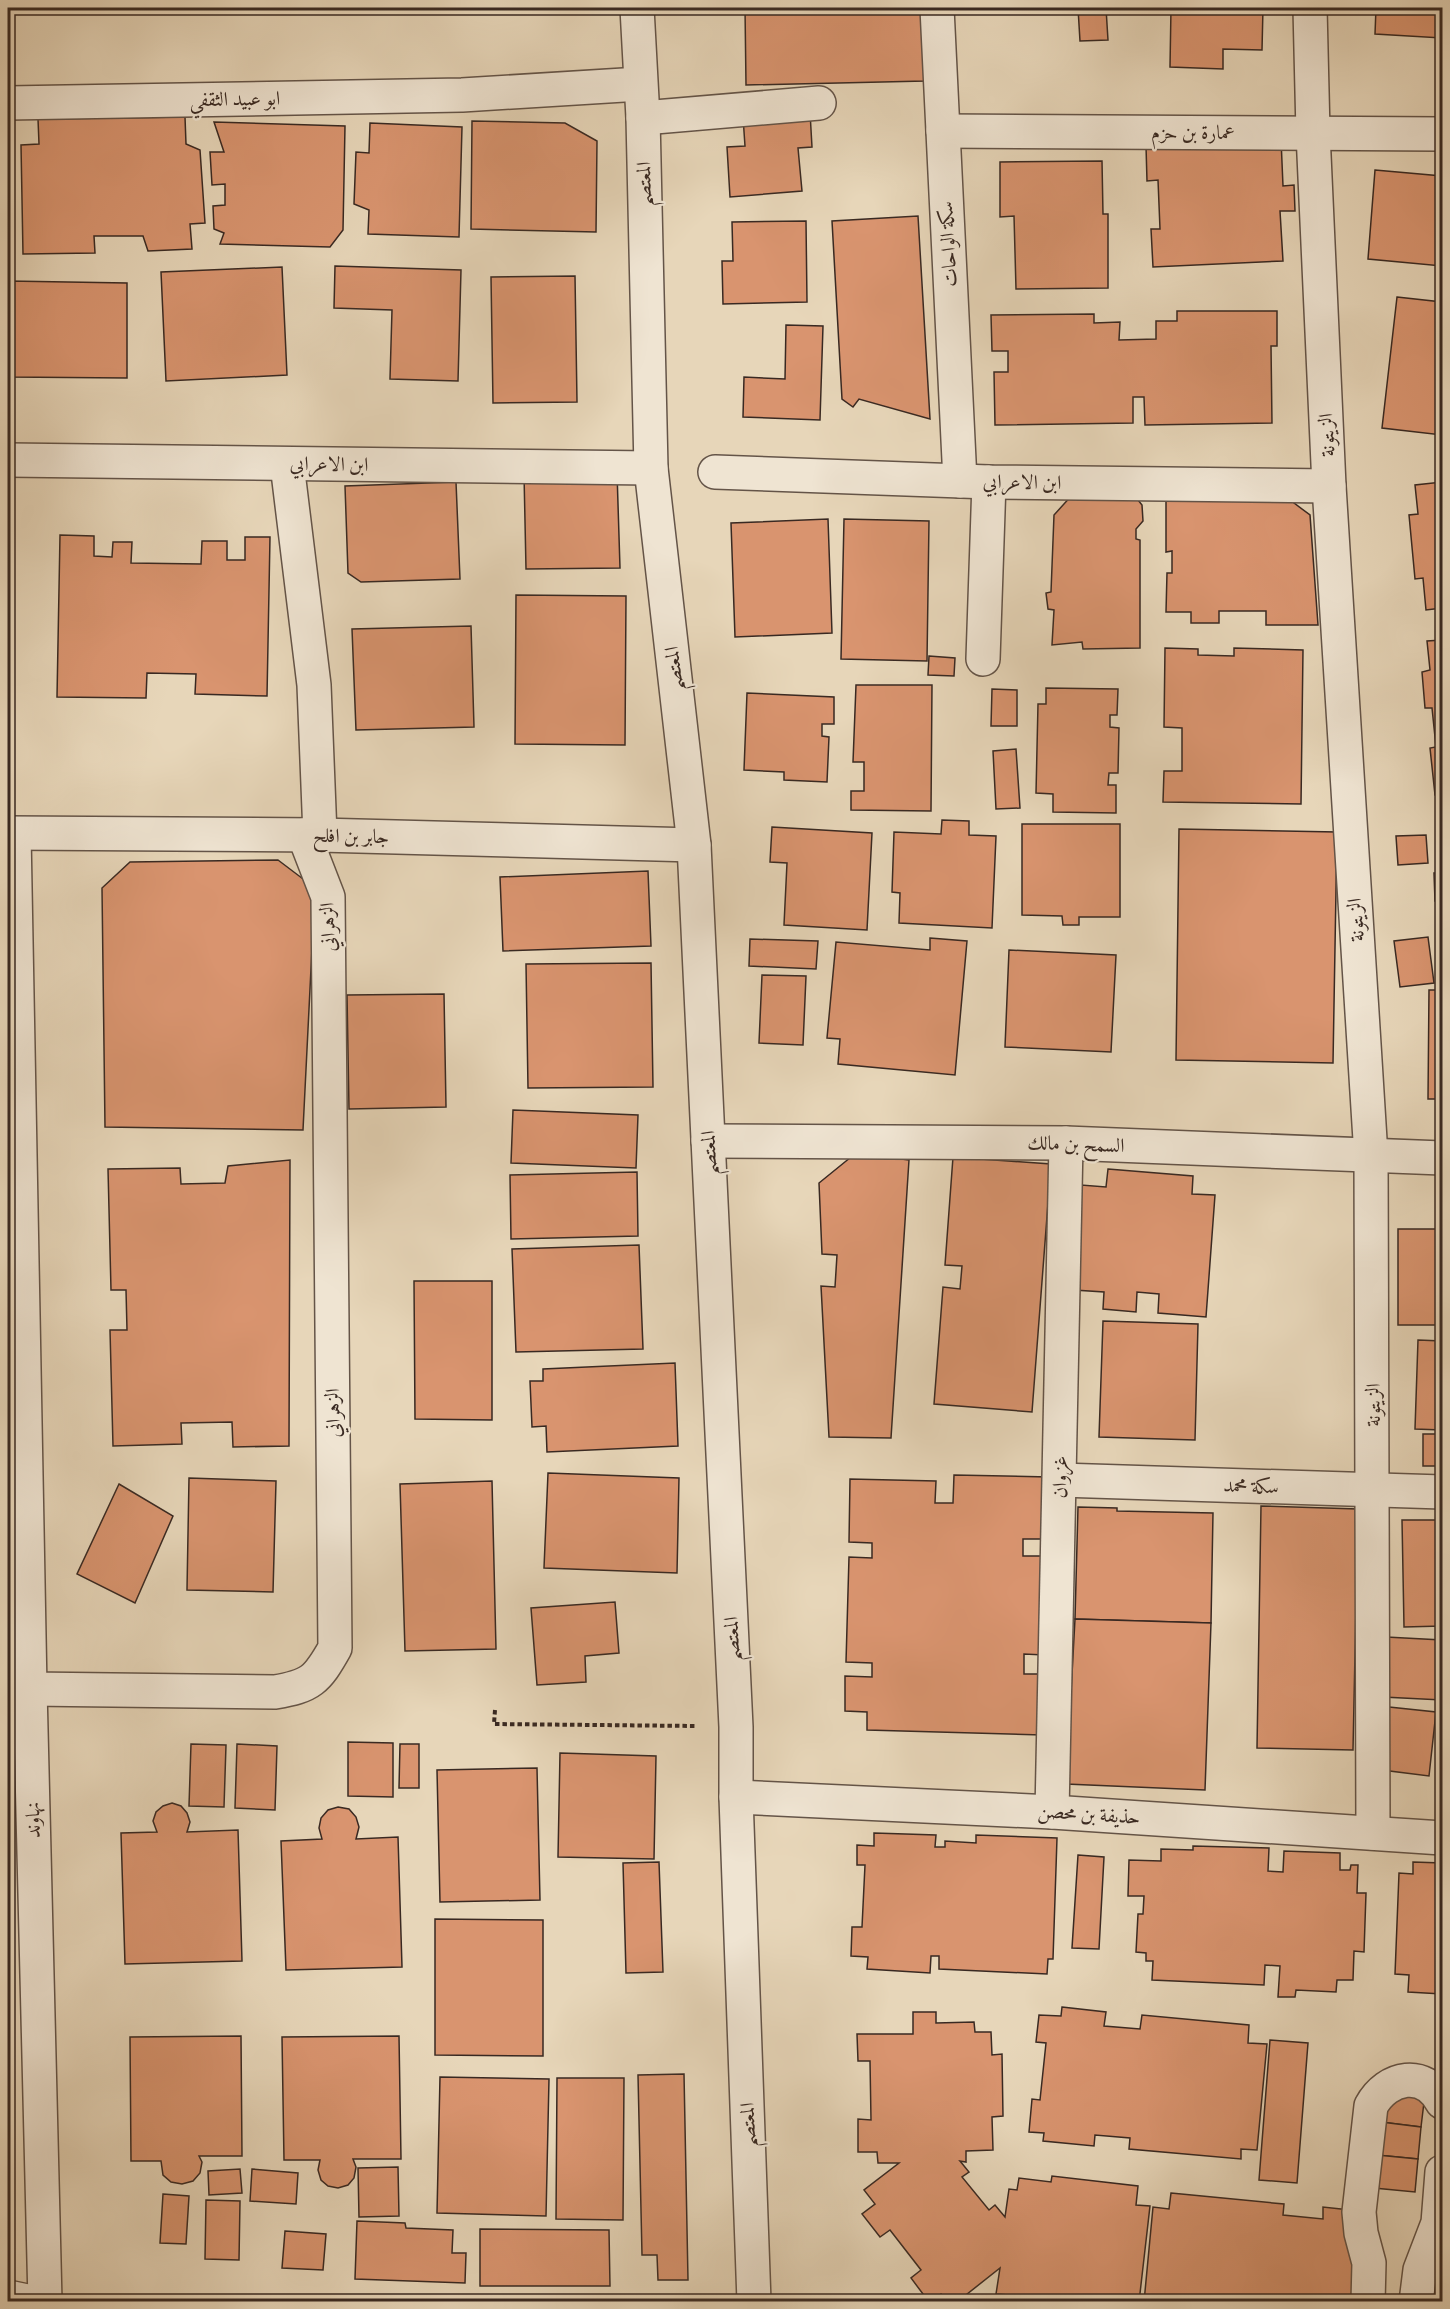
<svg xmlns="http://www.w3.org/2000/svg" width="1450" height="2309" font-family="'IM FELL Double Pica',Amiri,serif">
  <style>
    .building { fill: #d9946f; stroke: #392922; stroke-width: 1.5 }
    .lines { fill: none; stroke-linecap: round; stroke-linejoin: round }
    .minor-casing { stroke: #645448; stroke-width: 36 }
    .path { stroke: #392922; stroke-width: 4; stroke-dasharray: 4.5 3; stroke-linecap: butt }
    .minor { stroke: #efe4d2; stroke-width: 33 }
    .labels { text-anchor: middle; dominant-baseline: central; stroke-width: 4.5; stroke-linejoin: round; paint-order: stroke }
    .street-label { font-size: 20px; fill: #392922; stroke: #efe4d2 }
  </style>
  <rect width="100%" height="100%" fill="#e7d6b9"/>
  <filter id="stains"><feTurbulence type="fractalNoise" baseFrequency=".00333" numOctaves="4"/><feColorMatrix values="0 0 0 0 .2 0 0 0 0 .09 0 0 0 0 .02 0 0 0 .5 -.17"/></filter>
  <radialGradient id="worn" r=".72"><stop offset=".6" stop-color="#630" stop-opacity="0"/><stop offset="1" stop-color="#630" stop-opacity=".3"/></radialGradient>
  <g class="building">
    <path d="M745,8h179l1,73 -179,4z"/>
    <path d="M1078,8h28l2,32 -28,1z"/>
    <path d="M1171,8h92l-1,42 -39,-1v20l-53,-2z"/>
    <path d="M1376,8h66v30l-67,-4z"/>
    <path d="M810,112l2,35 -14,1 4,43 -72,6 -3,-50 18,-1 -2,-29z"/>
    <path d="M185,117l1,27 14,6 5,73 -15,1 2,25 -44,2 -5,-15h-49l1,17 -72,1 -2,-109 18,-1 -1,-25z"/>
    <path d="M472,121l93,2 32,18 -1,91 -125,-3z"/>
    <path d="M214,122l131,4 -2,104 -13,17 -110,-3 4,-11 -10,-4 -1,-23 12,-1v-21l-13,1 -2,-33h14z"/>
    <path d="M370,123l92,4 -3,110 -91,-3 1,-24 -15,-6 2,-52 13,1z"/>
    <path d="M1281,139l2,47 11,-1 1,26h-15l3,50 -130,6 -2,-38h9l-2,-49 -11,1 -1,-35z"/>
    <path d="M1102,161l1,53h5v74l-92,1 -2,-73 -14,1v-55z"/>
    <path d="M1375,170l67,6v90l-74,-7z"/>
    <path d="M918,216l12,203 -71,-20 -6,8 -11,-8 -10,-178z"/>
    <path d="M806,221l1,81 -84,2 -1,-43h11l-1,-39z"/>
    <path d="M335,266l126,4 -3,111 -68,-2 2,-69 -58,-2z"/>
    <path d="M282,267l5,108 -121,6 -5,-109z"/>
    <path d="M575,276l2,126 -84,1 -2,-126z"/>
    <path d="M8,281l119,2v95l-119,-1z"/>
    <path d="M1397,297l45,5v133l-60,-7z"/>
    <path d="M1177,311h100v35h-6l1,77 -127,2 -1,-28h-11v26l-138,2 -1,-53h14v-21h-16l-1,-36 103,-1v9l26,-1 -1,18 37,-1v-18h21z"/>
    <path d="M786,325l37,1 -3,94 -77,-3 1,-40 41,2z"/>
    <path d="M617,472l3,96 -94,1 -2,-95z"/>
    <path d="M456,482l4,97 -99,3 -13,-9 -3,-87z"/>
    <path d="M1442,482v126l-16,2 -3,-32 -8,1 -6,-64 9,-1 -3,-29z"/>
    <path d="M1073,494l23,5 42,1 4,5 1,16 -7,8v10l4,1v108l-57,1 -1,-7 -30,3 2,-35 -6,-1 -2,-16 5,-1 3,-77z"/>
    <path d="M1166,496l124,4 20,15 8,110h-52v-14h-47v12h-28v-11h-25l1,-39h5v-22l-6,1z"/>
    <path d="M828,519l4,114 -97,4 -4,-114z"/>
    <path d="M844,519l85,2 -2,140 -86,-2z"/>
    <path d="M60,535l34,1v20l18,1 1,-15h19l-1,21 70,1 1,-23h25v19h18v-23h25l-3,159 -72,-2 1,-20 -49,-1 -1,25 -89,-1z"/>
    <path d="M516,595l110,1 -1,149 -110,-1z"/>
    <path d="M471,626l3,101 -118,3 -4,-101z"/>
    <path d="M1442,640v154l-7,1 -5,-47 6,-1 -4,-39h-7l-3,-36 8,-2 -3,-29z"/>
    <path d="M1165,648l33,1v6l36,1v-8l69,2 -2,154 -138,-2 1,-31h18v-43l-18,-1z"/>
    <path d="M929,656l26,2 -1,18 -26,-1z"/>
    <path d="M856,685h76l-1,126 -80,-1v-19h13v-29h-11z"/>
    <path d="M1046,688l72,1 -1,26h-7v12l9,1 -1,45h-9l-1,12h8v28l-63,-1v-18l-17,-1 2,-89h8z"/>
    <path d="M992,689l25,1v36h-26z"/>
    <path d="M747,693l87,4v27h-12v12l7,1 -2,45 -43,-2v-8l-40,-2z"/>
    <path d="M1016,749l4,59 -24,1 -3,-58z"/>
    <path d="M942,820l27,1v14l27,1 -4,92 -93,-5 1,-30 -8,-1 2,-60 47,2z"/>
    <path d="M1022,824h98v93h-41v8h-16l-1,-9 -40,-1z"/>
    <path d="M772,827l100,6 -5,97 -83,-5 3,-62 -17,-1z"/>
    <path d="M1179,829l158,3 -4,231 -157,-3z"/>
    <path d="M1426,835l2,28 -30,2 -2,-29z"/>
    <path d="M278,860l37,28 -12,242 -198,-3 -3,-239 28,-26z"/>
    <path d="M648,871l3,75 -148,5 -3,-74z"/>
    <path d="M1434,873h8v28h-7z"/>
    <path d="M1428,937l6,46 -34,4 -6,-46z"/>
    <path d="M930,938l37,3 -12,134 -117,-11 2,-25 -13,-1 9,-96 94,8z"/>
    <path d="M750,939l68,2 -2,28 -67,-3z"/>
    <path d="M1009,950l107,5 -5,97 -106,-5z"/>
    <path d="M651,963l2,124 -125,1 -2,-124z"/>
    <path d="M762,975l44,1 -3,69 -44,-2z"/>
    <path d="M1429,990h13v109h-14z"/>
    <path d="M444,994l2,113 -97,2 -2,-114z"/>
    <path d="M513,1110l125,5 -2,53 -125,-5z"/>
    <path d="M856,1153l53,7 -18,278 -62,-1 -8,-151 14,1 2,-32 -15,-1 -3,-71z"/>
    <path d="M953,1157l98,7 -19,248 -98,-8 9,-117 17,2 2,-23 -17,-1z"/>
    <path d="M290,1160l-1,286 -56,1 -1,-25 -51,1 1,21 -69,2 -3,-116h17l-1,-40h-15l-3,-121 72,-1 1,16 44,-1 3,-17z"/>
    <path d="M1108,1169l85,7 -1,18 23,1 -9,122 -48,-4 1,-19 -22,-2 -1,20 -33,-3 1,-17 -30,-2 7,-105 25,2z"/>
    <path d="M637,1172l1,64 -127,3 -1,-64z"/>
    <path d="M1398,1229h44v22h-6v48h6v26h-44z"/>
    <path d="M639,1245l4,104 -127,3 -4,-103z"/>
    <path d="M414,1281h78v139l-77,-1z"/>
    <path d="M1103,1321l95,3 -3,116 -96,-3z"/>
    <path d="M1418,1340l24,1v89l-27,-1z"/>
    <path d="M675,1363l3,83 -131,6 -1,-26 -14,1 -2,-46h13v-12z"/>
    <rect x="1423" y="1434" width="19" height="32"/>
    <path d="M548,1473l131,5 -2,95 -133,-5z"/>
    <path d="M954,1475l95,2 -2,62h-24v17h24l-3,99 -20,-1v20h20l-2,61 -175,-5v-18l-22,-1v-35l27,1v-14l-26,-1 3,-105 23,1v-15l-23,-1 1,-63 86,2 -1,22h18z"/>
    <path d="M189,1478l87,3 -3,111 -86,-2z"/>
    <path d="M492,1481l4,168 -91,2 -5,-167z"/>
    <path d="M119,1484l54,32 -38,87 -58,-29z"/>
    <path d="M1261,1506l97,3 -5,241 -96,-2z"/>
    <path d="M1078,1507l39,1v3l96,2 -2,110 -136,-4z"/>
    <path d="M1402,1520h40v106l-38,1z"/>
    <path d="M615,1602l4,51 -34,3 1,26 -49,3 -6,-77z"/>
    <path d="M1075,1619l136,4 -6,167 -139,-6z"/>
    <path d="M1386,1637l56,3v60l-59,-3z"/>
    <path d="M1389,1707l47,5 -7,64 -47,-6z"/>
    <path d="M348,1742l45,1v54l-45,-1z"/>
    <path d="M191,1744l35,1 -2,62 -35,-1z"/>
    <path d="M237,1744l40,2 -2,64 -40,-2z"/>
    <path d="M400,1744h19v44h-20z"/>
    <path d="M560,1753l96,3 -2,103 -96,-2z"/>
    <path d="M537,1768l3,132 -100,2 -3,-132z"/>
    <path d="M172,1803l9,3 6,7 3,9 -3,10 51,-2 4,131 -117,3 -4,-131 36,-1 -4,-11 3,-9 7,-6z"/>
    <path d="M338,1807l11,2 7,8 3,10 -3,12 42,-2 4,130 -116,3 -5,-129 41,-2 -3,-11 2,-10 7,-8z"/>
    <path d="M874,1833l62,2 -1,12h10v-6l31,2v-8l81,3 -4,121h-5l-1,15 -108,-5v-13h-8l-1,17 -63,-4 1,-12 -17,-1 1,-29h10l3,-62h-8v-20l17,1z"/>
    <path d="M1193,1846l76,2 -1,23 15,1 1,-21 56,2v17h10l1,-5h7l-1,28h9l-2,59 -10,-1 -1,29h-16l-1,12 -40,-2 -1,7h-17l2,-31 -15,-1 -1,20 -112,-5 1,-19h-7v-8l-10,-1 2,-38h5l1,-18h-16l1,-36 32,1v-12l32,1z"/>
    <path d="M1078,1855l26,2 -5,92 -27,-1z"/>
    <path d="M659,1862l4,110 -37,1 -3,-110z"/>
    <path d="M1413,1862l29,1v131l-34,-2 1,-17 -14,-1 4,-101 14,1z"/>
    <path d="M435,1919l108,1v136l-108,-1z"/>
    <path d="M1062,2007l44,5 -2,14 36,3 2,-14 107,10 -1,18 19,1 -10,106 -16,-1v10l-112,-10 1,-11 -35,-3 -1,11 -51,-5 1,-8 -15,-1 3,-33 8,1 6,-57 -10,-1 3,-27 22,1z"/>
    <path d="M913,2012h23v11l38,-1 1,10h16l1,23 10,-1 1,62 -11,1 1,33 -27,1v11l-6,-1 9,11 -7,5 27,33 6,-5 10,12 4,-28 8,1 2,-12 32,4 1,-6 86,10 -2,19 14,1 -11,96h-132l1,-7 -12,-1 4,-26 -43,34h-10l-6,-8 -12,8 -18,-24 10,-8 -31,-40 -10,7 -18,-23 13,-10 -11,-14 35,-27h-21l-1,-11h-19v-33l13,1 -1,-59h-12l-1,-27h56z"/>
    <path d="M241,2036l1,120h-43l3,6 -2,11 -7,8 -11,3 -11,-2 -8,-7 -2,-14h-30l-1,-124z"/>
    <path d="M399,2036l2,123h-48l3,8 -2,11 -6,7 -10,3 -10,-2 -7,-6 -3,-10 2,-10h-36l-2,-123z"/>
    <path d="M1270,2040l38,3 -11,140 -38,-3z"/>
    <path d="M684,2074l4,206h-30l-1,-25h-15l-4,-180z"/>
    <path d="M440,2077l109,2 -3,137 -109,-3z"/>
    <path d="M557,2078h67l-1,142 -67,-1z"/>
    <path d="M1384,2090l41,4 -4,33 -40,-5z"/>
    <path d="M1381,2122l40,5 -3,32 -41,-4z"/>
    <path d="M1377,2155l41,4 -3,33 -41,-4z"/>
    <path d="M398,2167l1,49 -40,1 -1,-49z"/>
    <path d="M240,2169l2,24 -33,2 -1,-24z"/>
    <path d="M252,2169l46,4 -2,31 -46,-3z"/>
    <path d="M1171,2193l113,11 -1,11 40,4v-12l27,3 8,31 -6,61h-208l9,-95 16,2z"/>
    <path d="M163,2194l26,2 -3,48 -26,-1z"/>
    <path d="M206,2200l34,1 -1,59 -34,-1z"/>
    <path d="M357,2221l48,2 1,5 47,2 -1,23h14l-1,30 -110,-4z"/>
    <path d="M480,2229l129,1 1,56h-130z"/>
    <path d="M285,2231l41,3 -3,36 -41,-2z"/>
  </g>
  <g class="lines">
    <g class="minor-casing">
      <g id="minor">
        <path d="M637,8l6,110 8,350 43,377 42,882v70l18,505"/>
        <path d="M937,8l23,473"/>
        <path d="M1310,8l3,125 16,353 42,670 2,677"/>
        <path d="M8,103l454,-8 178,-11"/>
        <path d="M643,118l176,-15"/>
        <path d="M943,131l499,3"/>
        <path d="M8,460l643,8"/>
        <path d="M287,464l27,221 6,150"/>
        <path d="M715,472l274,10 340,4"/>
        <path d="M983,659l6,-177"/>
        <path d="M8,833l312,2 374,10"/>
        <path d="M14,834l16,855 15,613"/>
        <path d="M708,1141l358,2 376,15"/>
        <path d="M1060,1480l382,12"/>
        <path d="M9,1687l21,2 245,3c36,-6 42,-12 60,-44l-7,-751 -24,-62"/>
        <path d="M736,1797l316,15 390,26"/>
        <path d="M1052,1812l14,-669"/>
        <path d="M8,2297l24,5"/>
        <path d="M1368,2302l1,-39 -8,-30 -2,-21 12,-106c16,-30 54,-37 71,-4"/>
        <path d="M1416,2302l4,-32 18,-47 4,-51"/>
      </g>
    </g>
    <path class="path" d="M495,1710l-1,14 203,2"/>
    <use href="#minor" class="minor"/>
  </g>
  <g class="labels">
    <g class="street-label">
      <text transform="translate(235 99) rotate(-1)">ابو عبيد الثقفي</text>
      <text x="1193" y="132">عمارة بن حزم</text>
      <text transform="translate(644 184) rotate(-91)">المعتصم</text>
      <text transform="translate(948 244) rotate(-93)">سكة الواحات</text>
      <text transform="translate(1327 435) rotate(-93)">الزيتونة</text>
      <text transform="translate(329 464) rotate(1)">ابن الاعرابي</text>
      <text transform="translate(1022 482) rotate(1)">ابن الاعرابي</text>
      <text transform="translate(674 669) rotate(-97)">المعتصم</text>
      <text transform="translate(351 836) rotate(1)">جابر بن افلح</text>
      <text transform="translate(1356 920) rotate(-94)">الزيتونة</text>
      <text transform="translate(328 927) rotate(-92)">الزهراني</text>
      <text transform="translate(1076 1144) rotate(2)">السمح بن مالك</text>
      <text transform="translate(709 1153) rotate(-93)">المعتصم</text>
      <text transform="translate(1373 1405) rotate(-90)">الزيتونة</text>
      <text transform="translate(333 1413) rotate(-91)">الزهراني</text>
      <text transform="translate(1060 1477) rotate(-89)">غزوان</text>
      <text transform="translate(1251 1486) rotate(2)">سكة محمد</text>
      <text transform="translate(732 1639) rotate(-93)">المعتصم</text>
      <text transform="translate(1089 1814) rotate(4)">حذيفة بن محصن</text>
      <text transform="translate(33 1820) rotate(-91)">نهاوند</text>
      <text transform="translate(748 2125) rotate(-92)">المعتصم</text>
    </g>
  </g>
  <rect width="1450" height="2309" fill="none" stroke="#e7d6b9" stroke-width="30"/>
  <rect x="9" y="9" width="1432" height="2291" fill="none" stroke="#392922" stroke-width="3"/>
  <rect x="15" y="15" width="1420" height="2279" fill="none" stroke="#392922" stroke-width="1.5"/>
  <rect width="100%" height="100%" filter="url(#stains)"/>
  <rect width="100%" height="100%" fill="url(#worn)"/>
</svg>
